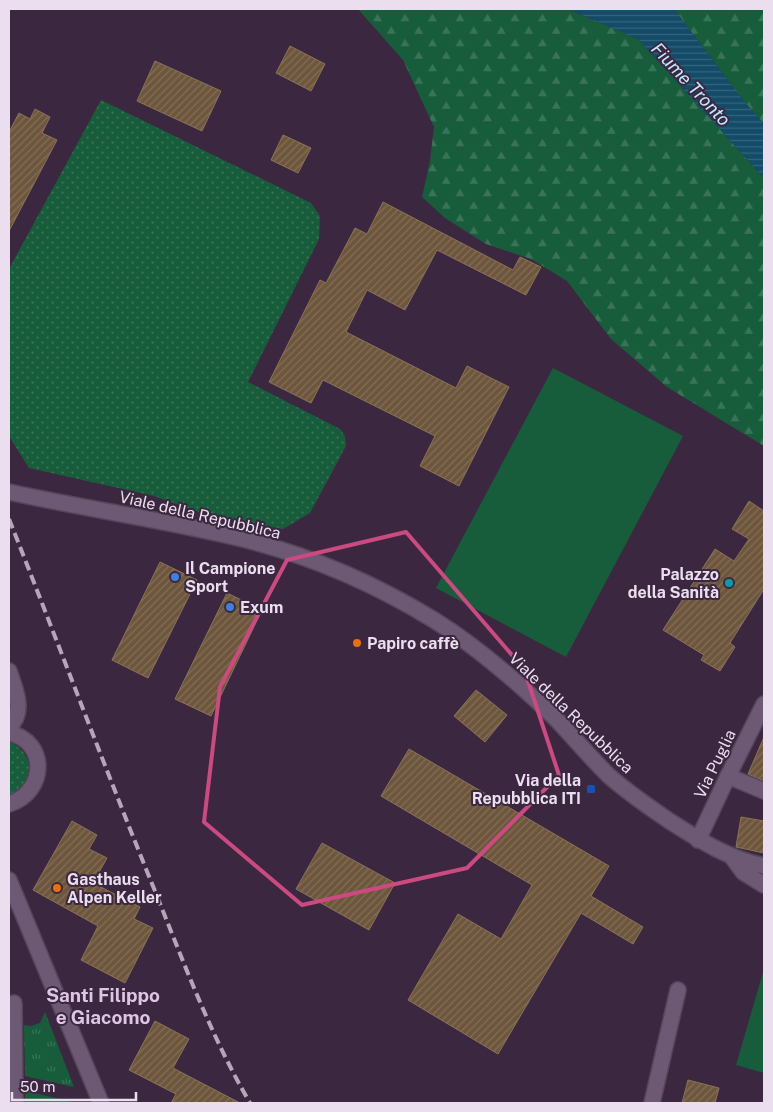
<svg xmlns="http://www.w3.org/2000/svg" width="773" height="1112" font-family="'Public Sans',sans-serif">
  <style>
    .grass { fill: url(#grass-tufts) }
    .forest { fill: url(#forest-firs) }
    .garden { fill: url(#garden-dots) }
    .pitch { fill: #185d3b }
    .water { fill: url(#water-rules) }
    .building { fill: url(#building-hatch); stroke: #8a7358 }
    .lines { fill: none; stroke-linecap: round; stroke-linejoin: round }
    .minor-casing { stroke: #56465a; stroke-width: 18 }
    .minor { stroke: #6d5973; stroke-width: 15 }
    .rail { stroke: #b5a7b9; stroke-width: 4; stroke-dasharray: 10 5; stroke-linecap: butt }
    .marked { fill: none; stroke: #cc4a80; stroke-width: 4; stroke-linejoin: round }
    .shop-dot { fill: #3f7fe0; stroke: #3b2840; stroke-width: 2 }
    .culture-dot { fill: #0f9aa8; stroke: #3b2840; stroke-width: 2 }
    .food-dot { fill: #e8710a; stroke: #3b2840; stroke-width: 2 }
    .transit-dot { fill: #1a4fb4; stroke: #3b2840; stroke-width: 2 }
    .labels { text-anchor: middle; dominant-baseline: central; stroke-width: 4; stroke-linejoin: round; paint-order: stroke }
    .street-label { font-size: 16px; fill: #ebdfef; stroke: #3b2840 }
    .poi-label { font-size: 16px; font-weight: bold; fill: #ebdfef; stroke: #3b2840; text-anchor: start }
    .water-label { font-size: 18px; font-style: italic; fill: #c4e8ff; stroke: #3b2840 }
    .quarter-label { font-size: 19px; font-weight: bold; fill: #ddc5e4; stroke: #3b2840 }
  </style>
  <defs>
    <pattern id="grass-tufts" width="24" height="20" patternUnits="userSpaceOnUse" patternTransform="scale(1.25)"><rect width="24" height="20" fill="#185d3b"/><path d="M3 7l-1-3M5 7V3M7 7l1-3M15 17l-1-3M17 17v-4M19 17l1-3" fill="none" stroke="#3a7458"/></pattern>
    <pattern id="forest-firs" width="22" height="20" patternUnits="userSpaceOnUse" patternTransform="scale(1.25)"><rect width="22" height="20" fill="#185d3b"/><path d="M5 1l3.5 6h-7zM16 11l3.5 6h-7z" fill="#3a7458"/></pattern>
    <pattern id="garden-dots" width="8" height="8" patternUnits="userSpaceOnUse" patternTransform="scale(1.25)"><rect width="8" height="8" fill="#185d3b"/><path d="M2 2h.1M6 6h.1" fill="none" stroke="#3a7458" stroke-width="1.8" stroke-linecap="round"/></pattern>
    <pattern id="water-rules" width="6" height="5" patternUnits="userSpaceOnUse" patternTransform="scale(1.25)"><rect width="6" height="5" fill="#134b68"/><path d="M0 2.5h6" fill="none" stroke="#36647e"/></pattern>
    <pattern id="building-hatch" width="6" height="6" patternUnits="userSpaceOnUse" patternTransform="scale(1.25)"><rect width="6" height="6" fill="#6d563c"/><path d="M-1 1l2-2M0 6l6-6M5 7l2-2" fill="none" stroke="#826e58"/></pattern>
  </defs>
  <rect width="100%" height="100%" fill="#3b2840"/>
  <g class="grass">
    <path d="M45,1012l29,75 -49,-11 -1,-51 7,1 9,-3z"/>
    <path d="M25,1091l52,12h-52z"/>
  </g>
  <g class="forest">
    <path d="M358,9h210l70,30 126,139v268l-97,-59 -56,-48 -44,-58 -36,-22 -45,-15 -41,-26 -23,-21 8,-36 4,-34 -31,-67z"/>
    <path d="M674,9h90v115l-22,-25z"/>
  </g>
  <g class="garden">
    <path d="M101,100l210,103 9,13 -1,23 -71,143 92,47 5,7 1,10 -36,67 -27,16 -68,-11 -61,-22 -125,-28 -20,-32v-167z"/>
    <path d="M9,742c27,11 26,41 0,53z"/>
  </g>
  <g class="pitch">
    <path d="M553,368l130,68 -117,221 -130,-69z"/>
    <path d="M764,969v104l-28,-8z"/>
  </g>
  <path class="water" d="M568,9h106l68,90 22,25v54l-126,-139z"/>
  <g class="building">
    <path d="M290,46l35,18 -14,27 -35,-18z"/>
    <path d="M155,61l66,30 -19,40 -65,-30z"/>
    <path d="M35,109l15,8 -8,16 15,7 -48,91v-99l10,-19 11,6z"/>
    <path d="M283,135l28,13 -13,25 -27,-13z"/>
    <path d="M383,202l130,68 7,-13 21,10 -15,28 -89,-45 -32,60 -38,-20 -21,42 110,56 11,-22 42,21 -50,99 -39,-20 15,-30 -112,-56 -12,23 -42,-21 51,-102 6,3 29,-55 12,6z"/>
    <path d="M749,501l15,10v78l-34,54 5,4 -15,24 -19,-11 3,-5 -41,-25 52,-81 19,12 15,-22 -17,-10z"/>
    <path d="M160,562l37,18 -49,98 -36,-18z"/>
    <path d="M227,593l35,17 -51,106 -36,-17z"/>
    <path d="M476,690l31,25 -22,27 -31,-26z"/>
    <path d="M764,737v44l-16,-7z"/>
    <path d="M409,749l200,117 -18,30 52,31 -10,17 -52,-31 -83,141 -90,-54 50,-86 43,25 31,-54 -151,-89z"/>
    <path d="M741,817l23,4v32l-28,-6z"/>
    <path d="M72,821l25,14 -8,14 18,9 -14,25 47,24 -6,12 19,9 -28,55 -44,-23 17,-34 -65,-36z"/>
    <path d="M322,843l73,40 -26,47 -73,-41z"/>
    <path d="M155,1021l34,18 -16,29 67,35h-69l5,-9 -47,-24z"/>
    <path d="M688,1080l31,8 -4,15h-33z"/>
  </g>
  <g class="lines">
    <g class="minor-casing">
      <g id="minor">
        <path d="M9,492c73,16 148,27 221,44 71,16 142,46 204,84 45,28 86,64 124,101 17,18 33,37 50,54 20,18 41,32 63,47 30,19 58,37 93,44"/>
        <path d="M9,671c6,18 17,41 0,56"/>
        <path d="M9,733c39,8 38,59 0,71"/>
        <path d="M728,776l36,15"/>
        <path d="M698,840l30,-64 36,-72"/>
        <path d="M732,857l11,15 21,13"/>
        <path d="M9,880l92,223"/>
        <path d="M14,1003l1,100"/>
        <path d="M652,1103l26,-113"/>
      </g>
    </g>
    <use href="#minor" class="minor"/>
    <path class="rail" d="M9,519c50,126 97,252 148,377 28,70 55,142 93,207"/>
  </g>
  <path class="marked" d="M406,532l118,137 35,106 -92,93 -165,37 -98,-83 16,-135 67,-127z"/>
  <g class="shop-dot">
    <circle cx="175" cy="577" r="5"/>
    <circle cx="230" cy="607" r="5"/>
  </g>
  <circle class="culture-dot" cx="729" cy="583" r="5"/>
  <g class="food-dot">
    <circle cx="357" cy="643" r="5"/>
    <circle cx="57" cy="888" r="5"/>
  </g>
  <rect class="transit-dot" x="586" y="784" width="10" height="10" rx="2.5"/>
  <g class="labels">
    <g class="street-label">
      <text transform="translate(200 515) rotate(13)">Viale della Repubblica</text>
      <text transform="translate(571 713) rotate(44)">Viale della Repubblica</text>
      <text transform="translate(715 764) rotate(-64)">Via Puglia</text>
    </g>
    <g class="poi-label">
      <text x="185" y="568">Il Campione<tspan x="185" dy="18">Sport</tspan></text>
      <text x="719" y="574" text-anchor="end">Palazzo<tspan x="719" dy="18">della Sanità</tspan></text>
      <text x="240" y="607">Exum</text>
      <text x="367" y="643">Papiro caffè</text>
      <text x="581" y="780" text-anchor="end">Via della<tspan x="581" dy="18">Repubblica ITI</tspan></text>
      <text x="67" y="879">Gasthaus<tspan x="67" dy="18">Alpen Keller</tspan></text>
    </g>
    <g class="water-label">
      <text transform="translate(691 84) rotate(47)">Fiume Tronto</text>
    </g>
    <g class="quarter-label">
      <text x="103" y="995">Santi Filippo<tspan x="103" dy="22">e Giacomo</tspan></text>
    </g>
  </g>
  <rect width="773" height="1112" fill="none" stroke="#ebdfef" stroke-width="20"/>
  <path d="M12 1092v8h124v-8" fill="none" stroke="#ebdfef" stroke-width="2.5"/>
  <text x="20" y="1092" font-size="15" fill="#ebdfef" stroke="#3b2840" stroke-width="4" paint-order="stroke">50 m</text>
</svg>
